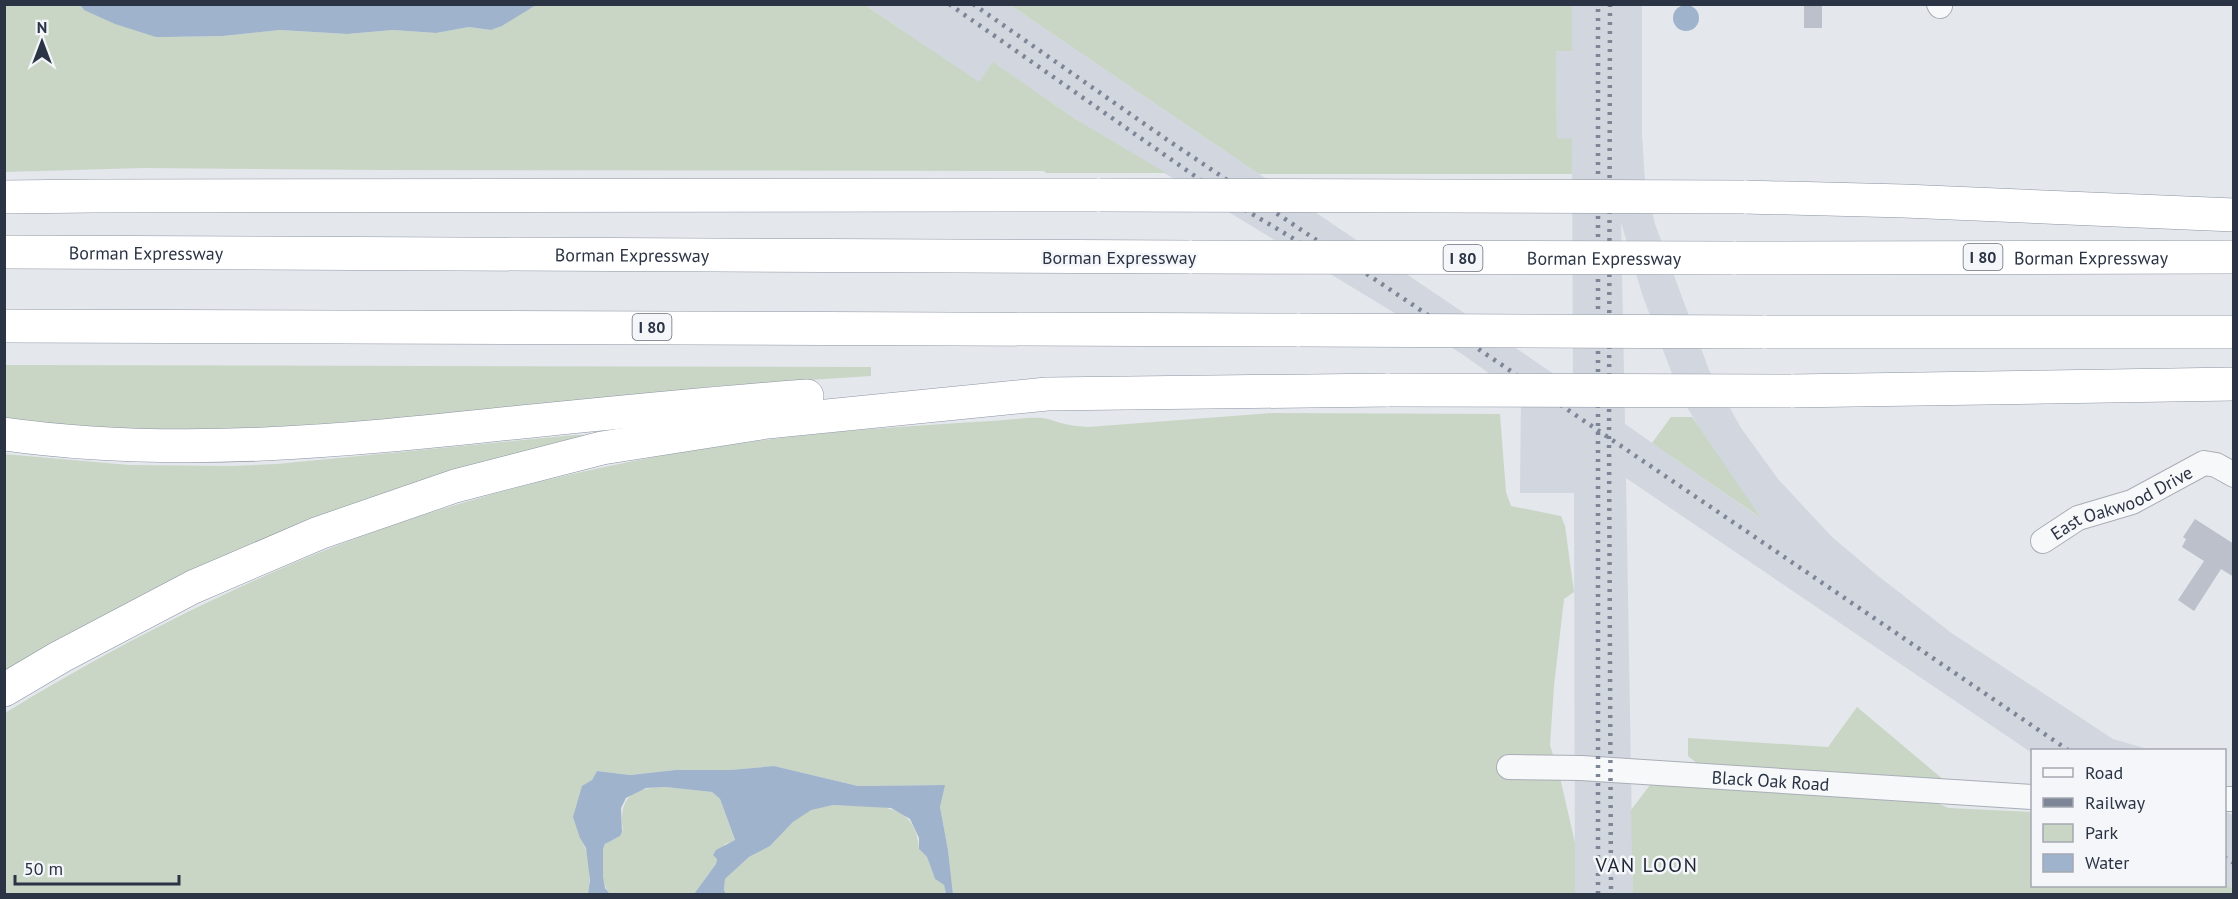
<svg xmlns="http://www.w3.org/2000/svg" width="2238" height="899" font-family="'PT Sans',sans-serif">
  <style>
    .built { fill: #d2d6de; fill-rule: evenodd }
    .green { fill: #c9d6c5 }
    .water { fill: #9fb4cc }
    .building { fill: #bbc0ca }
    .lines { fill: none; stroke-linecap: round; stroke-linejoin: round }
    .minor-casing { stroke: #a9aeb7; stroke-width: 26 }
    .highway-casing { stroke: #8b94a3; stroke-width: 34 }
    .minor { stroke: #f7f8fa; stroke-width: 24 }
    .highway { stroke: #fff; stroke-width: 33 }
    .rail { stroke: #7d8696; stroke-width: 4.5; stroke-dasharray: 3 6; stroke-linecap: butt }
    .highway-bridge-casing { stroke: #8b94a3; stroke-width: 34; stroke-linecap: butt }
    .highway-bridge { stroke: #fff; stroke-width: 33 }
    .labels { text-anchor: middle; dominant-baseline: central; stroke-width: 5; stroke-linejoin: round; paint-order: stroke }
    .shield { fill: #f4f6f9; stroke: #676e7b; stroke-width: 1.5 }
    .shield-label { font-size: 16px; font-weight: bold; fill: #2b3445 }
    .street-label { font-size: 18px; fill: #2b3445; stroke: #f4f6f9 }
    .neighbourhood-label { font-size: 20px; letter-spacing: 1.5px; fill: #1d2536; stroke: #f4f6f9 }
  </style>
  <rect width="100%" height="100%" fill="#e4e7ec"/>
  <g class="built">
    <path d="M869,4l141,1 563,382 -1,-248h-15l-1,-88 16,-1v-45h70v130l3,46 10,43 54,146 32,58 37,51 54,58 45,38 73,57 163,107 38,11h-119v3l-406,-275 7,416h-58l-1,-401h-54l1,-97 -59,-42 -388,-236 -80,-55 -15,20 -112,-77zM1621,222l21,72 38,101 34,58 45,64 -134,-93z"/>
    <path d="M2224,811l9,4v74l-8,-6z"/>
  </g>
  <g class="green">
    <path d="M536,4l333,1 -1,2 111,75 14,-20 81,56 92,55h-120l-2,-2 -664,-1 -237,-2 -138,4 -1,-167h76l4,5 83,27 56,-1 57,-6 67,4 46,-4 43,3 33,-6 22,3 11,-4z"/>
    <path d="M1010,5h562v46h-16l1,87 15,1v35h-313z"/>
    <path d="M5,365l866,2v9l-154,10 -136,16 -298,28 -152,2 -126,-13z"/>
    <path d="M1272,413l228,1 6,78 5,14 50,10 4,10 9,66 -10,7 -10,87 -4,59 11,37 14,61v51h-622l-5,-44 -8,-43 4,-22 -86,1 -84,-20 -44,4h-55l-45,5 -33,-4 -5,9 -12,58c11,16 11,38 8,56h-583v-181c93,-57 189,-107 289,-150 183,-77 381,-119 578,-134 40,-3 80,-6 120,-8 17,-1 35,-4 51,-3 8,1 15,5 22,6 8,2 16,2 23,3z"/>
    <path d="M1671,417h21l69,101 -109,-75z"/>
    <path d="M574,435h13l-582,241 -1,-222 125,11 101,1 47,-2z"/>
    <path d="M1857,707l94,79 -252,-21 -11,-9v-18l140,9z"/>
    <path d="M1650,785l264,16 22,2 13,5 83,4v74h192l1,-3 8,6v5h-600l-2,-84z"/>
    <path d="M665,787l47,5 8,7 15,42 -10,3 -8,15 -1,5 -22,30h-84c-8,-8 -13,-38 -5,-49 3,-5 11,-5 15,-10 4,-3 2,-9 2,-13 -1,-30 17,-34 43,-35z"/>
    <path d="M833,805c38,2 83,-7 86,44l8,8 8,22 9,6 2,9h-220l-2,-4 1,-11 24,-22 21,-11 23,-24 18,-13z"/>
  </g>
  <g class="water">
    <circle cx="1686" cy="18" r="13"/>
    <path d="M80,5h456l-34,21 -11,4 -22,-3 -33,6 -43,-3 -46,4 -67,-4 -57,6 -56,1h-11l-41,-13 -31,-14z"/>
    <path d="M774,766l84,20 87,-1 -5,22 8,43 5,44h-7l-2,-9 -9,-6 -8,-22 -8,-8v-11l-9,-19 -19,-11 -58,-3 -22,5 -18,12 -23,24 -21,11 -24,22 -1,11 2,4h-32l22,-30 1,-5 -4,-4 3,-5 19,-10 -15,-41 -8,-7 -47,-5 -19,1 -20,10 -5,10 1,24 -2,4 -15,8 -2,5v28l2,11 5,6h-22l2,-14 -4,-32 -6,-10 -7,-21 9,-31 10,-6 5,-9 33,4 45,-5h55z"/>
  </g>
  <g class="building">
    <rect x="1804" y="4" width="18" height="24"/>
    <path d="M2195,519l39,25v33l-13,-8 -27,42 -16,-11 26,-39 -22,-14 4,-8 -3,-2z"/>
  </g>
  <g class="lines">
    <g class="minor-casing">
      <g id="minor">
        <path d="M1939,4l1,2"/>
        <path id="s1" d="M2043,541l35,-23 54,-16 72,-39 12,2 18,10"/>
        <path id="s2" d="M1509,767l72,1 451,29"/>
        <path d="M2224,799h10"/>
      </g>
    </g>
    <g class="highway-casing">
      <g id="highway">
        <path d="M4,197l91,-1 1005,-1"/>
        <path d="M1744,197l160,4 330,14"/>
        <path id="s3" d="M4,252l1188,5"/>
        <path id="s4" d="M1733,258l501,-1"/>
        <path d="M4,326l1296,4"/>
        <path d="M1763,332h471"/>
        <path d="M1791,391l443,-7"/>
        <path d="M4,434c171,24 339,7 508,-11 99,-10 196,-20 295,-27"/>
        <path d="M4,690l56,-33 133,-70 126,-54 136,-47 147,-38 165,-26 280,-28 342,-4"/>
      </g>
    </g>
    <use href="#minor" class="minor"/>
    <use href="#highway" class="highway"/>
    <g class="rail">
      <path d="M949,4l283,198 116,69"/>
      <path d="M973,4l193,135 308,207 594,404"/>
      <path d="M1610,4l-1,435 2,455"/>
      <path d="M2224,857l10,6"/>
      <path d="M1598,894v-890"/>
    </g>
    <g class="highway-bridge-casing">
      <g id="highway-bridge">
        <path d="M1100,195l644,2"/>
        <path id="s5" d="M1192,257l541,1"/>
        <path d="M1300,330l463,2"/>
        <path d="M1389,390l402,1"/>
      </g>
    </g>
    <use href="#highway-bridge" class="highway-bridge"/>
  </g>
  <g class="labels">
    <g class="shield">
      <rect x="1963.5" y="244" width="39" height="26" rx="4.5"/>
      <rect x="1443.5" y="245" width="39" height="26" rx="4.5"/>
      <rect x="632.5" y="314" width="39" height="26" rx="4.5"/>
    </g>
    <g class="shield-label">
      <text x="1983" y="257">I 80</text>
      <text x="1463" y="258">I 80</text>
      <text x="652" y="327">I 80</text>
    </g>
    <g class="street-label">
      <text stroke="none"><textPath href="#s3" startOffset="142">Borman Expressway</textPath></text>
      <text stroke="none"><textPath href="#s3" startOffset="628">Borman Expressway</textPath></text>
      <text x="1119" y="257">Borman Expressway</text>
      <text stroke="none"><textPath href="#s4" startOffset="358">Borman Expressway</textPath></text>
      <text stroke="none"><textPath href="#s5" startOffset="412">Borman Expressway</textPath></text>
      <text stroke="none"><textPath href="#s1" startOffset="88">East Oakwood Drive</textPath></text>
      <text stroke="none"><textPath href="#s2" startOffset="262">Black Oak Road</textPath></text>
    </g>
    <g class="neighbourhood-label">
      <text x="1647" y="865">VAN LOON</text>
    </g>
  </g>
  <rect width="2238" height="899" fill="none" stroke="#2b3445" stroke-width="12"/>
  <rect x="2031" y="749" width="195" height="138" fill="#f4f6f9" stroke="#a4a8b1" stroke-width="1.5"/>
  <rect x="2043" y="768" width="30" height="9" fill="#f7f8fa" stroke="#a4a8b1" stroke-width="1.5"/>
  <text x="2085" y="779" font-size="18" fill="#2b3445">Road</text>
  <rect x="2043" y="798" width="30" height="9" fill="#7d8696" stroke="#a4a8b1" stroke-width="1.5"/>
  <text x="2085" y="809" font-size="18" fill="#2b3445">Railway</text>
  <rect x="2043" y="824" width="30" height="18" fill="#c9d6c5" stroke="#a4a8b1" stroke-width="1.5"/>
  <text x="2085" y="839" font-size="18" fill="#2b3445">Park</text>
  <rect x="2043" y="854" width="30" height="18" fill="#9fb4cc" stroke="#a4a8b1" stroke-width="1.5"/>
  <text x="2085" y="869" font-size="18" fill="#2b3445">Water</text>
  <g transform="translate(42 42)" stroke="#f4f6f9" stroke-width="4.5" paint-order="stroke">
  <path d="M0-4.5L10 22L0 15L-10 22Z" fill="#2b3445"/>
  <text y="-9" font-size="16" font-weight="bold" text-anchor="middle" fill="#2b3445">N</text>
  </g>
  <path d="M15 875v9h164v-9" fill="none" stroke="#2b3445" stroke-width="3"/>
  <text x="24" y="875" font-size="18" fill="#2b3445" stroke="#f4f6f9" stroke-width="4.5" paint-order="stroke">50 m</text>
</svg>
